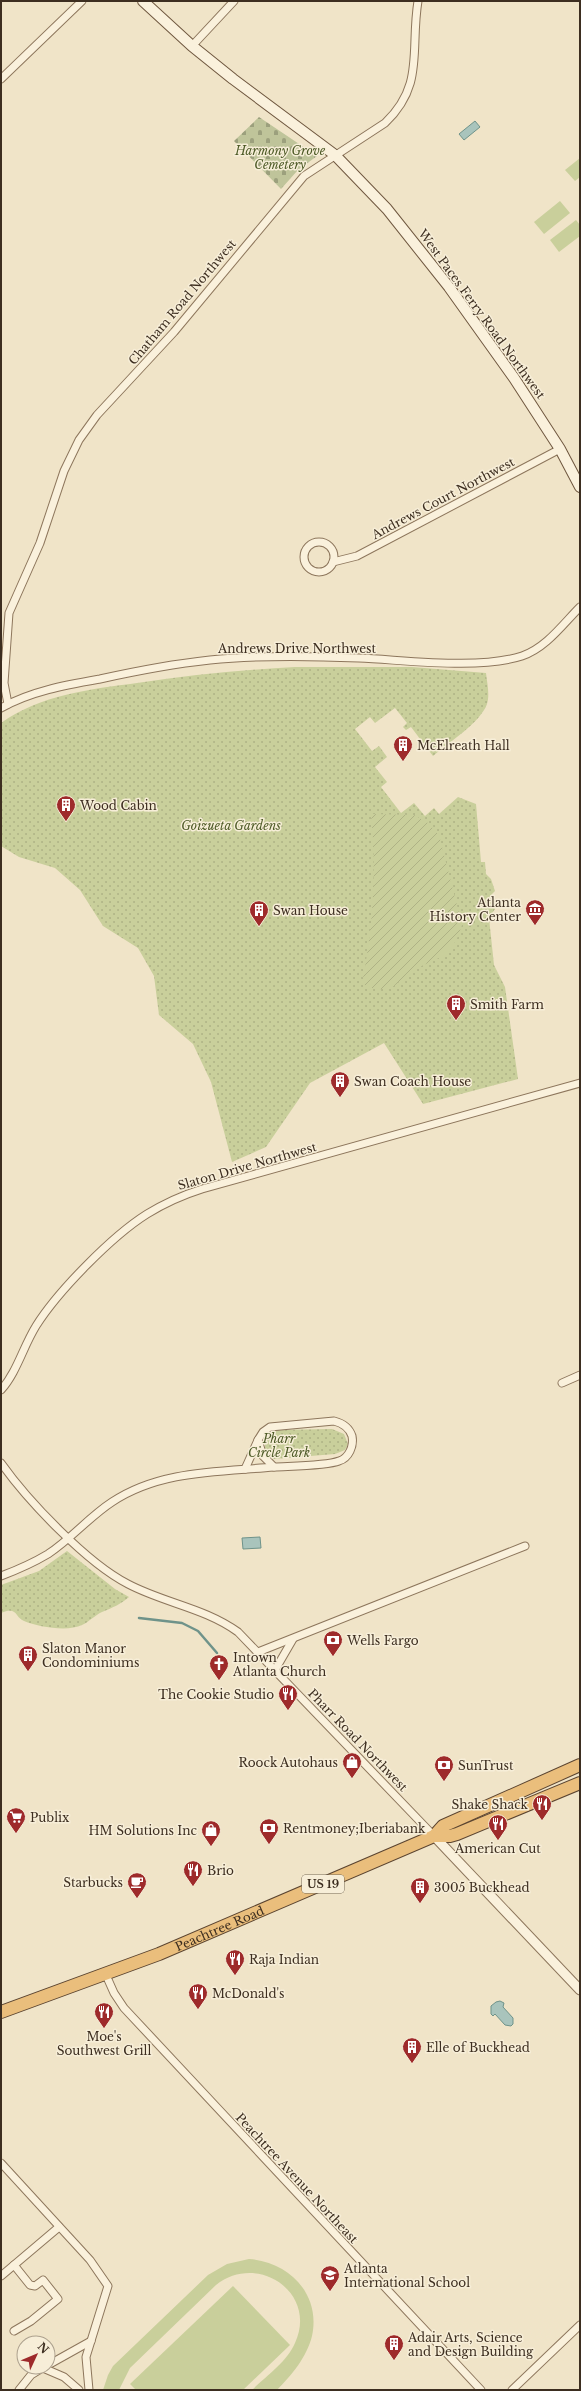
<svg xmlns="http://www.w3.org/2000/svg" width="581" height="2391" font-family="'Libre Baskerville',serif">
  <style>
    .grass { fill: url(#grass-dots) }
    .cemetery { fill: url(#cemetery-stones) }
    .garden { fill: url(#garden-furrows) }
    .pitch { fill: #c9cf9b }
    .water { fill: #a9c4bc; stroke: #6f938a }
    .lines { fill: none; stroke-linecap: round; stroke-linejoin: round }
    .stream { stroke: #6f938a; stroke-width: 2.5 }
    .minor-casing { stroke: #8d765c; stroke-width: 9 }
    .tertiary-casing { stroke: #8d765c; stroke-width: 11 }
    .secondary-casing { stroke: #6f573f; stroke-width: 12 }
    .trunk-casing { stroke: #5b4430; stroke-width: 14 }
    .minor { stroke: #faf1dc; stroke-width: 7 }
    .tertiary { stroke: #faf1dc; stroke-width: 9 }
    .secondary { stroke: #faf1dc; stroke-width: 10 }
    .trunk { stroke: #eabe7c; stroke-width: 12 }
    .labels { text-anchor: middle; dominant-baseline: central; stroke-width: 3; stroke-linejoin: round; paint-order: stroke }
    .shield { fill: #f7eed8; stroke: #756857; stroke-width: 1 }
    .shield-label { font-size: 11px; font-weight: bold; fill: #3d2e20 }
    .park-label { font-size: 12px; font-style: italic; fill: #4d5a26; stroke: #f7eed8 }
    .street-label { font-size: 12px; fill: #3d2e20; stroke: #f7eed8 }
    .poi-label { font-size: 12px; fill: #3d2e20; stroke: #f7eed8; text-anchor: start }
  </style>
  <defs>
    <pattern id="grass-dots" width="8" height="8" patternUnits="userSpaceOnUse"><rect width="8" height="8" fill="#c9cf9b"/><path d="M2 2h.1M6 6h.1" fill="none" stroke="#aeb285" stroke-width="1.8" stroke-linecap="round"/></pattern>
    <pattern id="cemetery-stones" width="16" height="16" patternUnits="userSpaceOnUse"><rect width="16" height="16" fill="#bfc49a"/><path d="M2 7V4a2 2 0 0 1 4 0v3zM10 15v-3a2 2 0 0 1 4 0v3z" fill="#9ca07d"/></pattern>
    <pattern id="garden-furrows" width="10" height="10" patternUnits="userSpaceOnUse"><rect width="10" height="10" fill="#c9cf9b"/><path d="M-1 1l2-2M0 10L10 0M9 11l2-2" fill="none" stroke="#aeb285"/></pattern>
  </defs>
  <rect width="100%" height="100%" fill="#f0e4c8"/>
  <g class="grass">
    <path d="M295,667h117l74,6c1,10 4,21 1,31 -6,18 -39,39 -54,52l-22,-29 -5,3 -3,-3 4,-4 -12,-15 -20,15 -5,-6 -15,12 17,22 7,-5 8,11 -12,10 12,15 -6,5 20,26 13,-10 11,13 9,-8 5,6 19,-17 18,7 5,58h4l1,12 5,5 4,12 -4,4 4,14 -6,9 5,47 11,22 13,92 -95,25 -39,-61 -74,40 -44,64 -34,15 -21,-80 -18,-38 -34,-29 -5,-39 -16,-28 -35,-22 -23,-36 -25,-22 -36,-11 -18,-11v-123c39,-28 90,-34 136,-40 53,-8 105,-13 158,-16z"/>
    <path d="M332,1429l12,5 4,10 -3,6 -10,4 -61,5 -9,-6v-15l4,-6 6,-2z"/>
    <path d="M67,1551l48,38 14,8c-8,7 -17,11 -27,15 -7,3 -13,10 -20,13 -14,7 -44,2 -58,-4 -9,-3 -6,-15 -23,-8v-28l38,-14z"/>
  </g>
  <path class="cemetery" d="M259,117l58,39 -19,14 -17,19 -47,-48z"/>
  <path class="garden" d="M371,814l43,1 14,8 11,12 23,90 -6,16 -13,15 -28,13 -21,17 -17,4 -15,-6c11,-56 15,-113 9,-170z"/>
  <g class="pitch">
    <path d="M580,158v19l-5,4 -10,-11z"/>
    <path d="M560,201l10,12 -26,21 -10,-12z"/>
    <path d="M576,220l4,5v11l-21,16 -9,-12z"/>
    <path d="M249,2259c40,3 72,35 63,77 -5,21 -21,40 -35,54h-25c14,-14 35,-28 43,-47 23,-50 -37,-91 -79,-58l-86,83 -11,22h-16l5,-15 5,-9 95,-91 19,-11z"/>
    <path d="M233,2286l57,59 -47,45h-107l-6,-6z"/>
  </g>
  <g class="water">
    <path d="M475,121l5,6 -16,13 -5,-6z"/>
    <path d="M260,1537l1,11 -18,1 -1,-11z"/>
    <path d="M500,2001l4,2 -1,4 10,11v6l-2,2 -6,-1 -10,-11 -2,2 -2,-2v-8l5,-4z"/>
  </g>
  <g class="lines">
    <path class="stream" d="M139,1618l43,5 16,8 19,22"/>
    <g class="minor-casing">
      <g id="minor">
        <path d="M192,46l42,-45"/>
        <path d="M1,79l81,-78"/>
        <circle cx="319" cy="557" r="15"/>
        <path d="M333,562l24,-6 203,-107"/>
        <path d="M8,704l-4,-21 5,-70 31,-70 24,-72 15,-31 18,-25 77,-83 130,-156 81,-53c40,-38 25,-73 33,-122"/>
        <path d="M1,708c30,-17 65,-23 99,-29 36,-8 73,-15 110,-19 47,-5 102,-4 149,-2 47,2 120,12 163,-2 24,-8 41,-32 58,-49"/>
        <path d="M562,1383l18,-8"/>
        <path d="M1,1390c16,-18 22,-43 35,-64 22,-35 76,-90 111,-112 18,-11 36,-19 55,-25l378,-106"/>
        <path d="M334,1421c8,2 15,6 18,15 2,10 -3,22 -13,25 -13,5 -49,5 -65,6l-11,-11 -5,-16 5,-8 7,-5z"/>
        <path d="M1,1463c27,38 86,100 127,121 36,19 77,24 110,48l196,204"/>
        <path d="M245,1469l13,-29"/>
        <path d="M1,1576c16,-6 32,-13 47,-22 23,-15 41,-37 64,-52 48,-32 107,-30 162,-35"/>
        <path d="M258,1652l267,-106"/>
        <path d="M275,1670l18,-31"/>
        <path d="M106,1975l8,18 10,15 357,382"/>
        <path d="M1,2163l89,97 18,26 -22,71 3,33"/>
        <path d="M1,2276l58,-49"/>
        <path d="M14,2331l17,-10 27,-22 -15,-19 -8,6 -5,-1 -16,-20"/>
        <path d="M48,2365l43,-24"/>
        <path d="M43,2368l21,9 15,13"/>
        <path d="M19,2390l12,-15 13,-8"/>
        <path d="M512,2390l68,-65"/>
      </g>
    </g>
    <g class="tertiary-casing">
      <path id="tertiary" d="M434,1836l146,154"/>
    </g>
    <g class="secondary-casing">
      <path id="secondary" d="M143,1l49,45 41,33 102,76 52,54 62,78 65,91 46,71 20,38"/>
    </g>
    <g class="trunk-casing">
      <g id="trunk">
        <path d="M434,1836l9,-10 137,-61"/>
        <path id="s1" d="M1,2012l158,-58 275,-118h16l7,-2 123,-51"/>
      </g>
    </g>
    <use href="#minor" class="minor"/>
    <use href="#tertiary" class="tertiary"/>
    <use href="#secondary" class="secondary"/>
    <use href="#trunk" class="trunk"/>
  </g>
  <defs>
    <g id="building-pin" transform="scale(1)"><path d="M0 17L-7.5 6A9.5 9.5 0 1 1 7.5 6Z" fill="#9e2a2b" stroke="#f7eed8"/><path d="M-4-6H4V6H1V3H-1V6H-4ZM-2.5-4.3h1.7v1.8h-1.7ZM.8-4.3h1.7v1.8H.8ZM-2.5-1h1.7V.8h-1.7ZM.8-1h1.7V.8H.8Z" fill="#fff"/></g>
    <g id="museum-pin" transform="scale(1)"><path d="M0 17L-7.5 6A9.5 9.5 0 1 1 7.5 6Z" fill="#9e2a2b" stroke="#f7eed8"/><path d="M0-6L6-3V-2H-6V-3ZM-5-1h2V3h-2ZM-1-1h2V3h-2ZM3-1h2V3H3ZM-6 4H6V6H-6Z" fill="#fff"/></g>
    <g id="bank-pin" transform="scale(1)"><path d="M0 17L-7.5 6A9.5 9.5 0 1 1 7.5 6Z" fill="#9e2a2b" stroke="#f7eed8"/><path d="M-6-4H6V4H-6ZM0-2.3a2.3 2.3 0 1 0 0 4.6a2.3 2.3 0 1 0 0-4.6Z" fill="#fff"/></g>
    <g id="church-pin" transform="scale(1)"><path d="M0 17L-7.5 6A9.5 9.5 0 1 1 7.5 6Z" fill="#9e2a2b" stroke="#f7eed8"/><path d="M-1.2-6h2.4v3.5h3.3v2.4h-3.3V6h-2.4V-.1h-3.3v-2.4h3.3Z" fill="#fff"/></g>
    <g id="restaurant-pin" transform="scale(1)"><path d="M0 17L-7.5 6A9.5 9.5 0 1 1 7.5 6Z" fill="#9e2a2b" stroke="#f7eed8"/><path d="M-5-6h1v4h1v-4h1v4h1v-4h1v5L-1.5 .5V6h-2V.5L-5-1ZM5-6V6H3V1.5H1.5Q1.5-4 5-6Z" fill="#fff"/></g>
    <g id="shop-pin" transform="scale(1)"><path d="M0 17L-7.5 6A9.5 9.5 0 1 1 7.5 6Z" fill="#9e2a2b" stroke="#f7eed8"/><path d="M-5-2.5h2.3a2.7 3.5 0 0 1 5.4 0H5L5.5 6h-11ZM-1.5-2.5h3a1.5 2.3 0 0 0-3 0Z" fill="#fff"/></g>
    <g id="supermarket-pin" transform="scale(1)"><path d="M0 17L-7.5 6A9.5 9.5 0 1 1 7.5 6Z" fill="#9e2a2b" stroke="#f7eed8"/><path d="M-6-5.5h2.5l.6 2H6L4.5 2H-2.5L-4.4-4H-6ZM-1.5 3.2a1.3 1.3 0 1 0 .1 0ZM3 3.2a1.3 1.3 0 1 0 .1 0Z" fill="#fff"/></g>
    <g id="cafe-pin" transform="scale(1)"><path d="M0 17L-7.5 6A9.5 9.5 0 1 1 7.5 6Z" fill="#9e2a2b" stroke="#f7eed8"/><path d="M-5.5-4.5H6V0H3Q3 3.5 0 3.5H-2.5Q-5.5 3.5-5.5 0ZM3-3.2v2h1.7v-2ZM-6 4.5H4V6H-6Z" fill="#fff"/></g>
    <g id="school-pin" transform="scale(1)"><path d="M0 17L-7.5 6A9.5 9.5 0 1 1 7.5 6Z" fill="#9e2a2b" stroke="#f7eed8"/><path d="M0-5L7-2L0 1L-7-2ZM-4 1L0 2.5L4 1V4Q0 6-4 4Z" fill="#fff"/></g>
  </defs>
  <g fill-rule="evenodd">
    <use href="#building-pin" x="403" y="745"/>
    <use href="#building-pin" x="66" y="805"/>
    <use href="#museum-pin" x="535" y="909"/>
    <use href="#building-pin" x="259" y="910"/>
    <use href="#building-pin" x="456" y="1004"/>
    <use href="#building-pin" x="340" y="1081"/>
    <use href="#bank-pin" x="333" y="1640"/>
    <use href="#building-pin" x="28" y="1655"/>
    <use href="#church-pin" x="219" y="1664"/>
    <use href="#restaurant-pin" x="288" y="1694"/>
    <use href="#shop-pin" x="352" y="1762"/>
    <use href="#bank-pin" x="444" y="1765"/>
    <use href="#restaurant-pin" x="542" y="1804"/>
    <use href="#supermarket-pin" x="16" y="1817"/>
    <use href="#restaurant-pin" x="498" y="1824"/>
    <use href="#bank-pin" x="269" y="1828"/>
    <use href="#shop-pin" x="211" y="1830"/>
    <use href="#restaurant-pin" x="193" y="1870"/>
    <use href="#cafe-pin" x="137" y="1882"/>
    <use href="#building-pin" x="420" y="1887"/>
    <use href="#restaurant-pin" x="235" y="1959"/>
    <use href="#restaurant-pin" x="198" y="1993"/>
    <use href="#restaurant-pin" x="104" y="2012"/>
    <use href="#building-pin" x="412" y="2047"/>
    <use href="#school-pin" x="330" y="2275"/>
    <use href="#building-pin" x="394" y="2344"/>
  </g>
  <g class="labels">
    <rect class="shield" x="302" y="1875" width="42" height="18" rx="3"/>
    <g class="shield-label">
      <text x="323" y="1884">US 19</text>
    </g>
    <g class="park-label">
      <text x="280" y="150">Harmony Grove<tspan x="280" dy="14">Cemetery</tspan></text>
      <text x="231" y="825">Goizueta Gardens</text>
      <text x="279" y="1438">Pharr<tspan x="279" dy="14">Circle Park</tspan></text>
    </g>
    <g class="street-label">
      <text transform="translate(182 302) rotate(-50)">Chatham Road Northwest</text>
      <text transform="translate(482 314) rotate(54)">West Paces Ferry Road Northwest</text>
      <text transform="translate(443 498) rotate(-28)">Andrews Court Northwest</text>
      <text x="297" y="648">Andrews Drive Northwest</text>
      <text transform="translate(247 1166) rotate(-16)">Slaton Drive Northwest</text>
      <text transform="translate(358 1740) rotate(46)">Pharr Road Northwest</text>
      <text stroke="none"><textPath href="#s1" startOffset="234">Peachtree Road</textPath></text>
      <text transform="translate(297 2178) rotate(47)">Peachtree Avenue Northeast</text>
    </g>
    <g class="poi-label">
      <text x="417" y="745">McElreath Hall</text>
      <text x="80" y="805">Wood Cabin</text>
      <text x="521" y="902" text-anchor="end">Atlanta<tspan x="521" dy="14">History Center</tspan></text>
      <text x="273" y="910">Swan House</text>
      <text x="470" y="1004">Smith Farm</text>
      <text x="354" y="1081">Swan Coach House</text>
      <text x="347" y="1640">Wells Fargo</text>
      <text x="42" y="1648">Slaton Manor<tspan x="42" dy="14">Condominiums</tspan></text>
      <text x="233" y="1657">Intown<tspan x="233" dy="14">Atlanta Church</tspan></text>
      <text x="274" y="1694" text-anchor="end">The Cookie Studio</text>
      <text x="338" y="1762" text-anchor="end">Roock Autohaus</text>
      <text x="458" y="1765">SunTrust</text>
      <text x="528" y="1804" text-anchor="end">Shake Shack</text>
      <text x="30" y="1817">Publix</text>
      <text x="283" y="1828">Rentmoney;Iberiabank</text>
      <text x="197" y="1830" text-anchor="end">HM Solutions Inc</text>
      <text x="498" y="1848" text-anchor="middle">American Cut</text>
      <text x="207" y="1870">Brio</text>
      <text x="123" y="1882" text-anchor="end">Starbucks</text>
      <text x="434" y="1887">3005 Buckhead</text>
      <text x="249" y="1959">Raja Indian</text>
      <text x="212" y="1993">McDonald's</text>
      <text x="104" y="2036" text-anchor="middle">Moe's<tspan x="104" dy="14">Southwest Grill</tspan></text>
      <text x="426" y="2047">Elle of Buckhead</text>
      <text x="344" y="2268">Atlanta<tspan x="344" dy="14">International School</tspan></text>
      <text x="408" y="2337">Adair Arts, Science<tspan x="408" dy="14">and Design Building</tspan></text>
    </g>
  </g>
  <rect width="581" height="2391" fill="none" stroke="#3d2e20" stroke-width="4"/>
  <g transform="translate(36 2355) rotate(46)"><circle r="19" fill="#f7eed8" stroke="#ada18e"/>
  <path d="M0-3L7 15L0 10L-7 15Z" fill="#9e2a2b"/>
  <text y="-6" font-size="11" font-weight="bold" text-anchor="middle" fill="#3d2e20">N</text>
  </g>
</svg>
